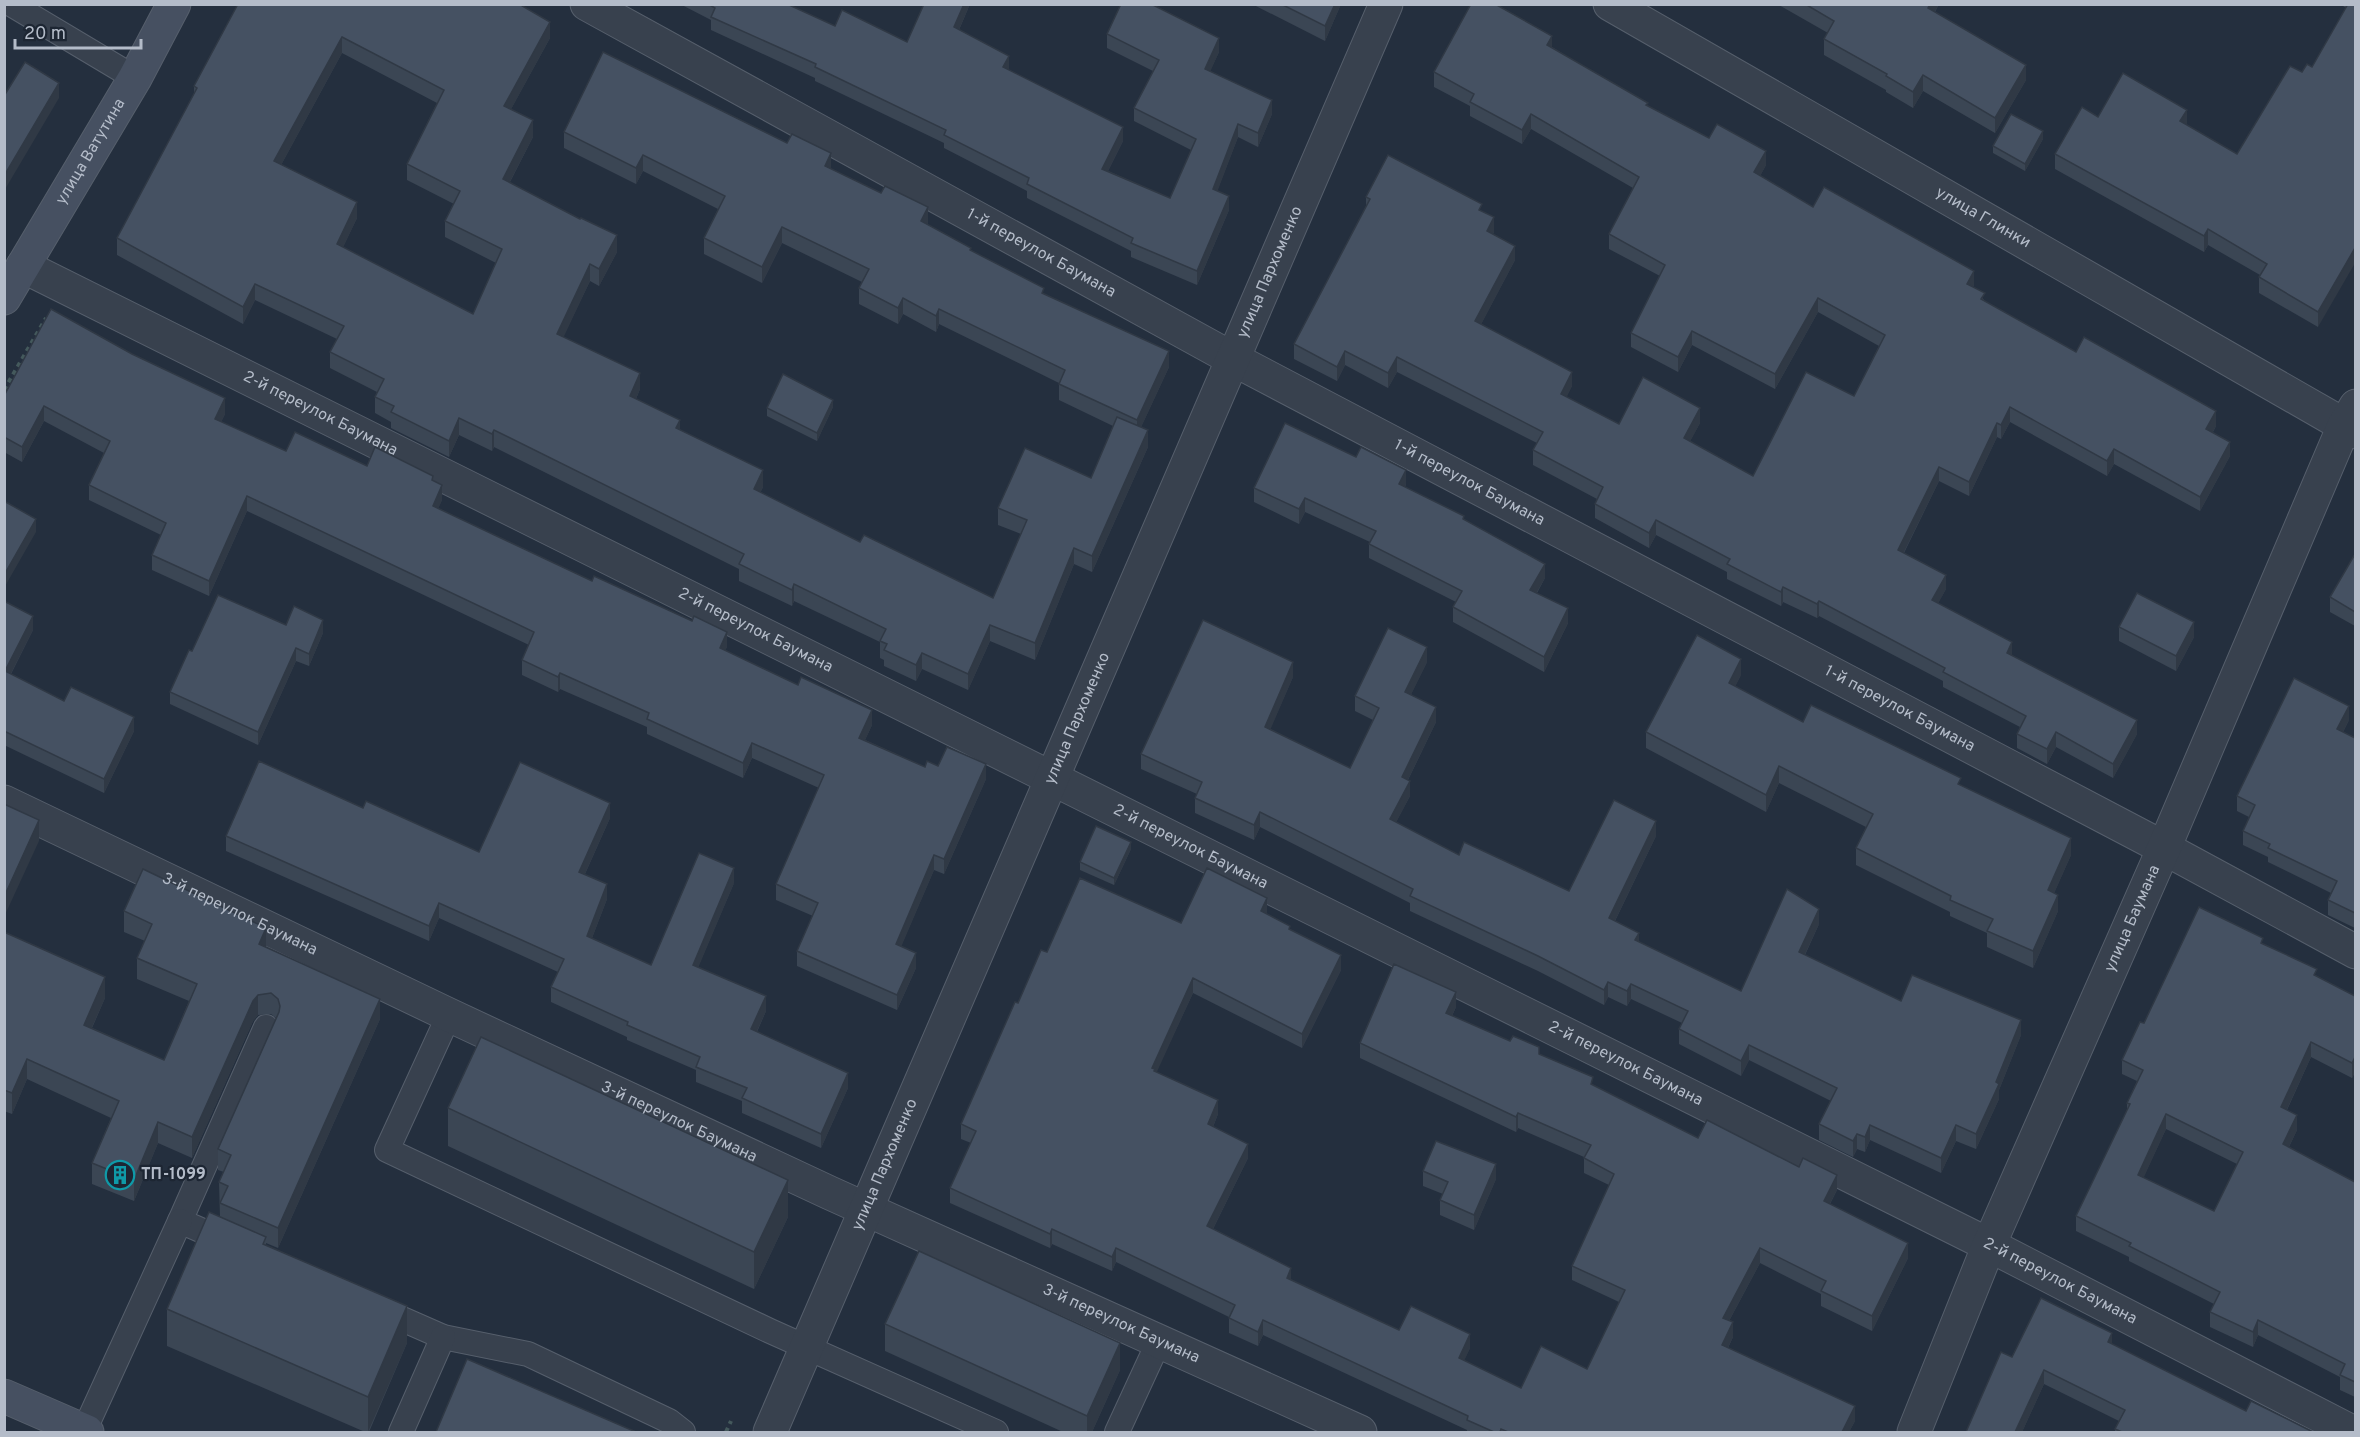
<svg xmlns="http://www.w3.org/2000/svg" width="2360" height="1437" font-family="Overpass,sans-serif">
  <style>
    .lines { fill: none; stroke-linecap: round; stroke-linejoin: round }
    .lane-casing { stroke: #565f6c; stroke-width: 26 }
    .street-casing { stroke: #565f6c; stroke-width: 35 }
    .secondary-casing { stroke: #565f6c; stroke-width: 35 }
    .path { stroke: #44595c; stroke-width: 4; stroke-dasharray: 4.5 4.5; stroke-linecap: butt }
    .lane { stroke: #38414e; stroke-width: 24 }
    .street { stroke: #38414e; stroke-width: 33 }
    .secondary { stroke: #465061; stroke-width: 33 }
    .wall { fill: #3b4654; fill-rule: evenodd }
    .shaded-wall { fill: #303945 }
    .building { fill: #455162; stroke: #303945; stroke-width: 1.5; fill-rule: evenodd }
    .labels { text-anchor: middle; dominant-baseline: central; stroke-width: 4.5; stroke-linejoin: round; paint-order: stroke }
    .street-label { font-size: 16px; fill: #b4bcc9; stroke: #1d2633 }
    .poi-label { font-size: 16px; font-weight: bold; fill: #b4bcc9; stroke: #1d2633; text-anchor: start }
  </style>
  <rect width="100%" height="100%" fill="#242f3e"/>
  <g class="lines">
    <g class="lane-casing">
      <g id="lane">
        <path d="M11,4l124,74"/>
        <path d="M449,1015l-62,135 383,181 226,101"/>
        <path d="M230,1243l-50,-22 86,-194"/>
        <path d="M377,1308l66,29 85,17 141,67 14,11"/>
        <path d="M84,1431l96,-210"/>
        <path d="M401,1432l42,-95"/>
        <path d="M1117,1432l42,-91"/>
      </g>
    </g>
    <g class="street-casing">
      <g id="street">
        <path id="s1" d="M587,4l646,355 931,489 192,104"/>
        <path id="s2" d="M1610,4l746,428"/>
        <path id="s3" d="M23,266l1966,979 363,187"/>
        <path id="s4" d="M4,802l445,213 381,178 530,239"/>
        <path id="s5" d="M770,1432l616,-1428"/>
        <path id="s6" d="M1914,1432l75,-187 175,-397 180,-422 12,-20"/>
      </g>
    </g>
    <g class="secondary-casing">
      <g id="secondary">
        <path id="s7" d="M4,298l131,-220 39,-74"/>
        <path d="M4,1396l83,36"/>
      </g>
    </g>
    <g class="path">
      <path d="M4,390l42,-72"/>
      <path d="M726,1432l5,-11"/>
    </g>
    <use href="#lane" class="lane"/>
    <use href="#street" class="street"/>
    <use href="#secondary" class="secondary"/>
  </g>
  <g class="wall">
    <path d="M238,4l312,34 -39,71 22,28 -23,45 107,70 -18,34 -9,-5 -27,56 77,52 -4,10 127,88 -3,6 100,49 133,56 28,-64 -23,-9v-17l93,-30 22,-52 -54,-26v-17l-120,-59 -3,8 -33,-18 -5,10 -39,-20v-16l3,-6 -80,-39 -20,40 -58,-29v-16l14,-29 -75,-38 -7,13 -72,-36v-16l267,37 97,54 -1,2 242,142 -28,60 7,20 -56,125 -18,-8 -39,96 -45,-19 -22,49 -46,-21 -6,12 -32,-15v-6l-4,-2v-16l-86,-41 -2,5 -53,-25v-12l-245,-122 -2,4 -33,-16 -10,22 -58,-29v-6l-16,-9v-16l2,-5 -47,-24v-16l7,-13 -82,-39 -12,24 -126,-69v-17l77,-144v-8zM342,53l95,50 -30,61v16l47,24 -9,17v16l51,26 -23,51 -130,-67 14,-29 -76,-53z"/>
    <path d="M680,4h107l48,22 72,16 17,-38h46l-11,26 50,40 114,71 -15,30 62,27 21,-48 -57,-29v-13l19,-37 -46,-23v-14l112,18 -9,19 62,43 -14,33 -20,-10 -21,54 12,19 -32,75 -66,-28v-6l-104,-53v-7l-83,-43v-5l-129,-62v-3l-104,-48v-10z"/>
    <path d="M1252,4h89l-16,37z"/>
    <path d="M1777,4h162l-4,8 91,68 -31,53 -72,-42 -10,17 -27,-16v-2l-62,-35v-16l4,-6z"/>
    <path d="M2340,4h15l-37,323 -59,-34v-16l1,-2 -52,-30 -4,7 -149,-83v-15l43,-37 89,8 50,29 65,-82 10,-5 34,-59z"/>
    <path d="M1552,47l96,59 61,32 57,27 -6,11 53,31 161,78 -1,2 12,14 91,51 140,74 -3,6 17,24 -30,55 -86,-47 -7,12 -97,-54 -9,17 -4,-2 -28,59 -30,-15 -35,72 42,36 -8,14 74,53 125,78 -24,44 -57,-31 -9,17 -30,-16v-14l3,-7 -77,-40v-6l-124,-65 -2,2 -34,-16 -2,4 -54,-27v-7l-71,-37 -7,13 -54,-30v-14l2,-5 -64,-34v-15l4,-7 -140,-71 -9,16 -43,-23 -8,16 -43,-22v-15l72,-138v-9l116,14 12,21 -1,2 22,26 -34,64 91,62 -6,11 53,27 81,-1 -10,18 63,35 101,-80 25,-50 -61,-34 -43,77 -83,-44 -14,27 -47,-25v-14l29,-57 -51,-27v-15l24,-46 -102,-59 -9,15 -52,-28v-10l-36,-19v-15z"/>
    <path d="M2043,139l-18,32 -32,-18v-7z"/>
    <path d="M4,396l221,18 -4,8 65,29 81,15 66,15 9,19 -4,8 289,139 -2,3 147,75 -7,15 60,27 13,-1 48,13 -42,95 -10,-4 -33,76 15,22 -19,42 -100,-44v-15l16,-35 -37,-16v-16l43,-96 -67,-30 -9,20 -96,-44v-7l-87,-38 -2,3 -36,-17v-15l7,-15 -282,-134 -38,85 -57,-26v-15l9,-20 -72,-35v-15l15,-32 -60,-32 -22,41 -18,-10z"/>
    <path d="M833,407l-16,34 -50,-25v-8z"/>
    <path d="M1406,484l-1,3 59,32 81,59 -8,15 31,30 -24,49 -91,-50v-15l3,-5 -87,-44v-14l1,-2 -65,-30 -6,12 -45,-22v-14z"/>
    <path d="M2355,554v72l-25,-14v-15z"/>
    <path d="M4,601l29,29 -22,44 53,27 70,30 -30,62 -100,-48z"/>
    <path d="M286,625l37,8 -14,33 -13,-5 -38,84 -88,-41v-12l22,-41z"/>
    <path d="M2119,627l75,10 -18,34 -57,-30z"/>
    <path d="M1427,662l-16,32 25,28 -28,58 2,16 -14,26 63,33 110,36 87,-55 -41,85 24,21 102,49 78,-67 -14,31 96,46 120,34 -22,55v9l-23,50 -20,-8 -15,32 -71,-33 -5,12 -8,-3 -4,8 -34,-17v-16l12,-23 -82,-41 -8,16 -62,-32v-15l3,-6 -51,-24 -4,7 -19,-9 -4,8 -66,-34 -128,-60v-8l-150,-76 -6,13 -59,-27v-15l2,-4 -56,-25v-15l152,-77 -23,52 80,39 23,-48 -18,-9v-15z"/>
    <path d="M1741,675l-6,11 68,36 158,64 110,69 -17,38 4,18 -25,57 -46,-21v-14l-37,-17v-4l-94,-47v-17l10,-21 -87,-44 -13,29 -120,-64v-16z"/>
    <path d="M2349,720l-6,12 12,6v190l-27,-13v-15l3,-7 -63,-31v-5l-25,-12v-14l6,-14 -12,-6v-15z"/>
    <path d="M610,818l-25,56 22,25 -15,39 59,27 83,-82 -36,84 68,44 -9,21 91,56 -27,60 -79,-35v-12l-46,-19v-12l-69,-30v-3l-76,-35v-15l7,-15 -119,-54 -10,23 -203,-90v-15l253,16z"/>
    <path d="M1131,849l-17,36 -34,-15v-8z"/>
    <path d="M124,911l142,36 114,72 -102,229 -12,-5v3l141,97 -38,89h-4l-198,-86v-37l53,-92 -1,-35 5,-10 -6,-2v-21l58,-131 -5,-4 -13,1 -5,6 -61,137 -34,-15 -24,58 -42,-17v-21l19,-45 -84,-39 -15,35 -8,-3v-179l101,66 -13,30 72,32 25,-59 -52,-22v-21l8,-17 -21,-9z"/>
    <path d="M1267,913v1l23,16 51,40 -39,78 -109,-55 -37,79 62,42 -5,13 35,31 -35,71 78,51 108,50 71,18 -6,12 57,28 66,-19 32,-67 -47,-22v-14l37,-81 -25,-12v-16l-66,-29 -2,4 -156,-74v-15l96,-36 -4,9 87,38 54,31 105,53 139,52 -7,14 78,54 -36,73 -51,-25v-12l-61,-31 -31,58 4,16 -5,11 127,73 -6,11h-382v-2l-204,-95 -5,11 -29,-13v-16l-113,-55 -4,9 -60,-27 -2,4 -100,-45v-15l21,-45 -10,-4v-15l57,-121 29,-51 134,-29z"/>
    <path d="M2263,945l54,31 38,20v76l-3,6 -41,-21 -24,53 10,20 -8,17 66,35v215l-15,-7v-13l-82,-42 -5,12 -43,-20v-15l4,-8 -85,-43v-4l-53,-26v-15l51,-106v-7l10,-22 -15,-7v-14zM2166,1129l71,35 -23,47 -71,-33z"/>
    <path d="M448,1108l340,109 -34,72 -306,-143z"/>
    <path d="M1423,1171l73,8 -22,51 -34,-15v-15l3,-6 -20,-8z"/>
    <path d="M885,1324l235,46 -28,62h-29l-178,-81z"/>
    <path d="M2112,1344l134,67 67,21h-198v-3l4,-8 -75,-37 -22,48h-56l46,-75z"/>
  </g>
  <g class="shaded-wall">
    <path d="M964,4h6l-16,37v-14z"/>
    <path d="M1335,4h6l-16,37v-15z"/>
    <path d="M1930,4h9l-11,20v-16z"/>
    <path d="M550,22v16l-46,84v-16z"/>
    <path d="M1552,36v14l-5,-5z"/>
    <path d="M342,37v16l-68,125v-17z"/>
    <path d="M1219,38v14l-14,31v-14z"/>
    <path d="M1009,56v14l-6,-3z"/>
    <path d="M2026,65v15l-31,53v-15z"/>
    <path d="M1923,75v16l-10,17v-16z"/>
    <path d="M59,83v15l-55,93v-15z"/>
    <path d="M1272,100v14l-14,33v-14z"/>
    <path d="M2187,110v15l-7,-4z"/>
    <path d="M1531,114v15l-9,15v-14z"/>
    <path d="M533,120v17l-30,58v-16z"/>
    <path d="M1238,124v13l-25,66v-14z"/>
    <path d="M1123,127v14l-21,42v-14z"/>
    <path d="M2043,131v8l-18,32v-7z"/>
    <path d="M1766,151v14l-12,22v-15z"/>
    <path d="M831,153v16l-6,-3z"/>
    <path d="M643,155v16l-7,13v-16z"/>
    <path d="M1229,196v14l-32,75v-14z"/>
    <path d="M357,202v16l-20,42v-16z"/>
    <path d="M928,207v16l-7,14v-16z"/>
    <path d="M1494,217v15l-7,13v-14z"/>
    <path d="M782,227v16l-20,40v-16z"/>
    <path d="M2208,229v16l-4,7v-16z"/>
    <path d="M617,235v17l-18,34v-17z"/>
    <path d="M1515,246v14l-40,76v-15z"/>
    <path d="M2355,248v15l-37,64v-15z"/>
    <path d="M590,264v17l-33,70v-17z"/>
    <path d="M1974,271v14l-7,13v-14z"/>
    <path d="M255,284v16l-12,24v-17z"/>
    <path d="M903,298v16l-5,10v-16z"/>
    <path d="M1818,298v14l-43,77v-15z"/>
    <path d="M939,309v15l-3,8v-16z"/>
    <path d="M1692,331v14l-14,27v-15z"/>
    <path d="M1169,351v16l-32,69v-16z"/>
    <path d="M1345,351v14l-8,16v-14z"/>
    <path d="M1397,357v15l-9,16v-15z"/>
    <path d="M1572,372v14l-11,23v-15z"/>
    <path d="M640,373v16l-10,24v-17z"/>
    <path d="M225,398v16l-10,20v-15z"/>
    <path d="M833,400v7l-16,34v-8z"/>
    <path d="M44,406v15l-22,41v-15z"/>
    <path d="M2010,407v15l-9,17v-14z"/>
    <path d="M1700,408v15l-16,30v-15z"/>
    <path d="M2216,411v15l-10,18v-15z"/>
    <path d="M459,418v17l-10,22v-16z"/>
    <path d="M680,420v17l-4,-9z"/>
    <path d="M1997,423v14l-28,59v-14z"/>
    <path d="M494,430v17l-2,4v-17z"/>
    <path d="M1148,430v17l-56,125v-16z"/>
    <path d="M2230,442v14l-30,55v-14z"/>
    <path d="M2114,449v15l-7,12v-15z"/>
    <path d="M1939,467v14l-41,83v-14z"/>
    <path d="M763,470v17l-9,19v-17z"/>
    <path d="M1406,470v14l-7,14v-14z"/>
    <path d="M442,485v15l-9,21v-15z"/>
    <path d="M247,496v15l-38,85v-15z"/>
    <path d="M1305,498v14l-6,12v-15z"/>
    <path d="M36,519v13l-32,56v-13z"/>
    <path d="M1656,520v15l-7,13v-15z"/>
    <path d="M1074,548v16l-39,96v-17z"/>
    <path d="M1545,564v14l-15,26v-14z"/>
    <path d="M1946,575v14l-14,26v-15z"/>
    <path d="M794,584v17l-2,5v-16z"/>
    <path d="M1783,587v15l-2,4v-14z"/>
    <path d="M1819,601v15l-2,2v-14z"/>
    <path d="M1568,608v15l-24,49v-15z"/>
    <path d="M33,616v14l-28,55v-14z"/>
    <path d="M323,620v13l-14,33v-12z"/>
    <path d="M2194,622v15l-18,34v-15z"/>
    <path d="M990,625v16l-22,49v-16z"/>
    <path d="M727,632v15l-7,16v-15z"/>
    <path d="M2012,642v14l-5,-3z"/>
    <path d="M1427,647v15l-22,45v-15z"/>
    <path d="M296,648v13l-38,84v-13z"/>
    <path d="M922,653v16l-6,12v-16z"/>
    <path d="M1741,659v16l-12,24v-16z"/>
    <path d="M1293,662v15l-28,65v-15z"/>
    <path d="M560,673v16l-2,3v-15z"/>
    <path d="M2349,706v14l-12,24v-15z"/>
    <path d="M1436,707v15l-34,70v-15z"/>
    <path d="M872,710v15l-13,28v-15z"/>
    <path d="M134,717v14l-30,62v-14z"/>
    <path d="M2137,720v14l-24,44v-14z"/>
    <path d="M2056,732v15l-9,17v-15z"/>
    <path d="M752,743v15l-9,20v-15z"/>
    <path d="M986,764v15l-42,95v-15z"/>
    <path d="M1779,766v17l-13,29v-17z"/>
    <path d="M1410,781v15l-20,38v-15z"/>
    <path d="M610,803v15l-31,69v-15z"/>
    <path d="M1260,812v15l-6,13v-15z"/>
    <path d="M39,820v21l-35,76v-20z"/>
    <path d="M1656,821v15l-47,97v-15z"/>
    <path d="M2071,838v17l-23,52v-17z"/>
    <path d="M1131,842v7l-17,36v-7z"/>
    <path d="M934,855v15l-38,89v-15z"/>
    <path d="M734,868v15l-41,97v-15z"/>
    <path d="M607,884v15l-20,52v-15z"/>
    <path d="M2058,895v16l-25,57v-17z"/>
    <path d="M1267,898v15l-6,13v-15z"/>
    <path d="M439,903v15l-10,23v-15z"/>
    <path d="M1819,909v15l-20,43v-15z"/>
    <path d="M266,928v20l-7,-4z"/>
    <path d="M1639,933v15l-4,-8z"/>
    <path d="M916,953v15l-19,42v-15z"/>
    <path d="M1341,955v15l-39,78v-14z"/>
    <path d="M105,977v21l-21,47v-20z"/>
    <path d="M1193,978v15l-38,83 -3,-8z"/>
    <path d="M1608,982v15l-4,8v-15z"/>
    <path d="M1631,984v15l-4,7v-15z"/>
    <path d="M1456,992v15l-10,21v-15z"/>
    <path d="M258,995v20l-5,6 -61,137v-21l61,-136z"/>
    <path d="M766,996v15l-15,33v-15z"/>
    <path d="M380,999v20l-102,229v-20z"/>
    <path d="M2021,1020v15l-22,55v9l-23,50v-15z"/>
    <path d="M2311,1042v15l-30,65v-15z"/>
    <path d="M1749,1045v15l-8,16v-15z"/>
    <path d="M2355,1057v15l-3,6v-15z"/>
    <path d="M27,1059v20l-15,35v-21z"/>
    <path d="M848,1073v15l-27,60v-14z"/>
    <path d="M1218,1100v14l-10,25v-15z"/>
    <path d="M1518,1113v15l-2,4v-15z"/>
    <path d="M2166,1114v15l-28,61v-15z"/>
    <path d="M2297,1115v15l-14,29v-15z"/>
    <path d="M158,1122v21l-24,58v-21z"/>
    <path d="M1870,1125v15l-5,12v-15z"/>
    <path d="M1956,1125v16l-15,32v-15z"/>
    <path d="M1857,1134v15l-4,8v-16z"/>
    <path d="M1248,1144v14l-41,83v-15z"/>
    <path d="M1496,1164v15l-22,51v-15z"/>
    <path d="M1837,1175v15l-13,25v-14z"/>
    <path d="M788,1180v37l-34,72v-37z"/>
    <path d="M1052,1229v15l-2,4v-14z"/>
    <path d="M1908,1243v15l-36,73v-15z"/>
    <path d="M1116,1248v14l-4,9v-14z"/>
    <path d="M1760,1248v15l-37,69v-14z"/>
    <path d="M1291,1268v14l-4,-4z"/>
    <path d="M407,1306v37l-39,89v-35z"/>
    <path d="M1263,1320v15l-5,11v-14z"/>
    <path d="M2258,1320v15l-5,12v-15z"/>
    <path d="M1733,1322v15l-11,23v-15z"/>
    <path d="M2112,1333v14l-4,-5z"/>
    <path d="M1470,1334v14l-11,24v-14z"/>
    <path d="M1120,1343v27l-28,62h-5v-16z"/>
    <path d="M2044,1370v14l-22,48h-7z"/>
    <path d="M1855,1406v15l-6,11h-7z"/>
  </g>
  <g class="building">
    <path d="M238,4h281l31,18 -46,84 29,14 -30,59 77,40 1,-1 36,17 -18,34 -9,-5 -33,70 83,39 -10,23 50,24 -4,8 87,42 -9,19 106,53 4,-7 129,63 34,-78 -29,-12 27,-60 66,30 26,-61 31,13 -56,126 -18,-8 -39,95 -45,-18 -22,49 -46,-21 -6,12 -32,-15 3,-6 -7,-3 6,-12 -92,-45 -2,6 -53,-26 5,-10 -250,-124 -2,4 -33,-16 -10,23 -58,-29 3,-6 -19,-9 9,-18 -54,-27 14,-26 -89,-42 -12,23 -126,-69 80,-150 -3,-2zM342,37l102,53 -37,74 53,27 -15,30 57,28 -29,65 -136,-70 20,-42 -83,-41z"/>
    <path d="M708,4h79l48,22 7,-16 65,32 17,-38h40l-10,23 55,29 -6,11 120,60 -21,42 68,29 26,-59 -62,-31 25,-48 -52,-26 14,-30h30l68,34 -14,31 67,31 -14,33 -20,-9 -25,65 16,7 -32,75 -66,-28 2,-5 -106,-54 2,-6 -85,-43 2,-5 -131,-63 1,-3 -105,-47 4,-9z"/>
    <path d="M1281,4h54l-10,22z"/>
    <path d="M1471,4h24l57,32 -5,9 101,58 -2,2 63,33 8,-14 49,27 -12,21 59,35 11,-20 150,84 -7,13 18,9 -4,6 95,53 8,-15 132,74 -10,18 24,13 -30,55 -86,-48 -7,12 -97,-54 -9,18 -4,-2 -28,59 -30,-15 -41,83 48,25 -14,25 80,42 -5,11 130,67 -24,44 -57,-32 -9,17 -30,-15 9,-18 -83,-44 2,-4 -126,-67 -2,3 -34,-17 -2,5 -54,-28 3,-5 -74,-39 -7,13 -54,-29 8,-17 -70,-37 10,-18 -146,-75 -9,16 -43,-22 -8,16 -43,-23 76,-145 -4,-2 22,-42 94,49 -3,6 15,7 -7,14 28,15 -40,75 97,51 -11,22 58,30 24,-47 57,31 -16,30 69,38 53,-104 48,24 31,-61 -67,-37 -43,76 -83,-43 -14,26 -47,-24 34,-68 -56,-31 30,-57 -108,-63 -9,16 -52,-28 4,-8 -40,-22z"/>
    <path d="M1805,4h125l-2,4 98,57 -31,53 -72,-43 -10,17 -27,-16 1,-2 -63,-35 10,-18z"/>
    <path d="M2348,4h7v244l-37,64 -59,-35 8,-13 -59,-35 -4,7 -149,-82 27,-47 16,10 25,-44 64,37 -7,11 57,33 53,-88 12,6 5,-8 5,3z"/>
    <path d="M603,52l184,91 5,-9 39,19 -6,13 56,27 4,-7 43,21 -7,14 50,27 -1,2 74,38 -2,5 127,58 -32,69 -78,-36 6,-14 -126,-61 -3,7 -33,-18 -5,10 -39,-20 10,-19 -87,-42 -20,40 -58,-29 21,-42 -82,-41 -7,13 -72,-36z"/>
    <path d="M25,62l34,21 -55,93v-80z"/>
    <path d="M2011,114l32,17 -18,33 -32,-18z"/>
    <path d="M51,309l81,45 93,44 -10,21 71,32 9,-19 72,34 8,-19 58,29 -1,4 10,5 -9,21 159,75 2,-5 98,45 2,-5 33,16 -7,16 78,37 3,-8 71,33 -13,28 66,29 2,-6 11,5 9,-19 39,17 -42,95 -10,-4 -38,89 20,9 -19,42 -100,-44 21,-48 -42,-19 48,-109 -72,-32 -9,20 -96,-44 2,-6 -89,-40 -2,4 -36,-17 12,-28 -287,-136 -38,85 -57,-26 14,-32 -77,-38 21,-44 -66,-35 -22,41 -18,-10v-41z"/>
    <path d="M783,374l50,26 -16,33 -50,-25z"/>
    <path d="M1285,423l71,34 5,-10 45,23 -7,14 65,32 -1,3 82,45 -15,26 38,18 -24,49 -91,-50 9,-16 -93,-47 7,-13 -71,-33 -6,11 -45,-21z"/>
    <path d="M4,501l32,18 -32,56z"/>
    <path d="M2355,554v58l-25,-15z"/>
    <path d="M2137,593l57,29 -18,34 -57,-29z"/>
    <path d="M218,595l68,30 8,-19 29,14 -14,34 -13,-6 -38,84 -88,-40 19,-42 3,1z"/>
    <path d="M4,601l29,15 -28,55 59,30 7,-14 63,30 -30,62 -100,-48z"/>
    <path d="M1203,620l90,42 -28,65 85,41 29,-60 -24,-12 33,-68 39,19 -22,45 31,15 -34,70 8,4 -20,38 69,36 5,-13 105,49 45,-91 42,21 -47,97 30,15 -4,7 106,51 46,-102 32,20 -20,43 102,49 11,-26 109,45 -25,62 3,2 -23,50 -20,-9 -15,33 -71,-33 -5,12 -8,-3 -4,7 -34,-17 18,-36 -88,-43 -8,16 -62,-32 9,-18 -57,-27 -4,7 -19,-9 -4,8 -66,-34 -128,-60 3,-7 -153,-77 -6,13 -59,-27 7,-16 -61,-28z"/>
    <path d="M1697,635l44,24 -12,24 74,39 8,-17 150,73 -3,6 113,54 -23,52 10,5 -25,56 -46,-20 6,-12 -43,-19 1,-4 -95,-48 17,-34 -94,-48 -13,29 -120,-63z"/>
    <path d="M2294,678l55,28 -12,23 18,9v175l-27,-13 9,-19 -69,-33 2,-4 -27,-13 12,-26 -18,-9z"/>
    <path d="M259,761l104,47 3,-7 113,51 41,-90 90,41 -31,69 28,12 -20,52 64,29 48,-112 35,15 -41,97 73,31 -15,33 97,44 -27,61 -79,-36 5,-10 -51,-21 4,-10 -73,-32 1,-3 -77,-35 13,-28 -125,-56 -10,23 -203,-90z"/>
    <path d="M4,804l35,16 -35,77z"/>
    <path d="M1096,826l35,16 -17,36 -34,-16z"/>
    <path d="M1207,868l60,30 -6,13 29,15 -1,3 52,26 -39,79 -109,-56 -41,90 3,1 -1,2 64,29 -10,24 40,20 -41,82 84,42 -4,10 112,52 12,-24 59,28 -11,24 62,30 20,-42 46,23 38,-79 -53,-24 42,-92 -30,-16 7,-13 -73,-32 -2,4 -156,-74 34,-79 62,28 -10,21 64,28 3,-5 26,11v7l54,23 -2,7 107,54 9,-18 92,47 4,-9 34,17 -13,26 84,42 -36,73 -51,-25 5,-10 -66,-33 -37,70 10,4 -11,23 133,61 -13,26h-334l-7,-3 -1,3h-6l-27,-12 1,-4 -205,-96 -5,12 -29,-14 6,-13 -119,-57 -4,9 -60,-28 -2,5 -100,-46 26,-57 -15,-7 54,-122 3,1 23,-53 6,2 33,-74 101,45z"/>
    <path d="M143,869l123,59 -7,16 121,55 -102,229 -58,-25 8,-17 -9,-4 12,-27 -13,-6 61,-137 1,-6 -2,-7 -7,-6 -13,2 -5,6 -61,136 -34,-15 -24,58 -42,-17 27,-62 -92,-42 -15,34 -8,-3v-158l101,45 -21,48 80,35 33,-76 -60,-26 15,-34 -28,-13z"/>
    <path d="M2199,907l64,31 -2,5 56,26 -3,6 41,21v61l-3,6 -41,-21 -30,65 16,8 -14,29 72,38v200l-15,-7 5,-11 -87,-44 -5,12 -43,-20 10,-20 -91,-46 2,-3 -55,-27 54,-112 -3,-1 16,-33 -21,-10 18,-38 4,1zM2166,1114l77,38 -29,59 -76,-36z"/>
    <path d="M481,1037l307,143 -34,72 -306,-144z"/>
    <path d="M1436,1141l60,23 -22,51 -34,-15 8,-18 -25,-11z"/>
    <path d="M209,1212l57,25 -3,7 144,62 -39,91 -201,-88z"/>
    <path d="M919,1251l201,92 -33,73 -202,-92z"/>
    <path d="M2041,1298l71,35 -4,9 138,69 5,-10 62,31h-191l-7,-3 10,-19 -81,-40 -29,62h-49l35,-80 11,5z"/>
    <path d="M467,1359l169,73h-200z"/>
  </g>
  <defs>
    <g id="building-ring" transform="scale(1.5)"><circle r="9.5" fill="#1d2633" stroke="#0f9aa8" stroke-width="1.5"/><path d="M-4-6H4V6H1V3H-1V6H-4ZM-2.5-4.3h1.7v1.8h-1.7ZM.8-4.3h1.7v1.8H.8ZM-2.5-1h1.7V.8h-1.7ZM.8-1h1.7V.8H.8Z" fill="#0f9aa8"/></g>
  </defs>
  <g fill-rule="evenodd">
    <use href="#building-ring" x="120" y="1175"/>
  </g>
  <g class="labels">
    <g class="street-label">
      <text stroke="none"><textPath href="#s7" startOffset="170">улица Ватутина</textPath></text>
      <text stroke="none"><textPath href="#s2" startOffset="430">улица Глинки</textPath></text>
      <text stroke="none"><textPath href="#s1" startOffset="518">1-й переулок Баумана</textPath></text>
      <text stroke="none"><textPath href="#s5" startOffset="1263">улица Пархоменко</textPath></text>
      <text stroke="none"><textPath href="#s3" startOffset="332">2-й переулок Баумана</textPath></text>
      <text stroke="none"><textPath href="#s1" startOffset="1004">1-й переулок Баумана</textPath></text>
      <text stroke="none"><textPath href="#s3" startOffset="818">2-й переулок Баумана</textPath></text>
      <text stroke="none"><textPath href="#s1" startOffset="1490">1-й переулок Баумана</textPath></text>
      <text stroke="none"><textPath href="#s5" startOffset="777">улица Пархоменко</textPath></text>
      <text stroke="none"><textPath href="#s3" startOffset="1304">2-й переулок Баумана</textPath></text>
      <text stroke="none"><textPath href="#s4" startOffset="261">3-й переулок Баумана</textPath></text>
      <text stroke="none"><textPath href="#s6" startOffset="558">улица Баумана</textPath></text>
      <text stroke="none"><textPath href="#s3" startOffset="1790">2-й переулок Баумана</textPath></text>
      <text stroke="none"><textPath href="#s4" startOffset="747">3-й переулок Баумана</textPath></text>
      <text stroke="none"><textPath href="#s5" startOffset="291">улица Пархоменко</textPath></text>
      <text stroke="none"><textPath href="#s3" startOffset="2276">2-й переулок Баумана</textPath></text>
      <text stroke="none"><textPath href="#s4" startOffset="1233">3-й переулок Баумана</textPath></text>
    </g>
    <g class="poi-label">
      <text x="141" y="1175">ТП-1099</text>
    </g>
  </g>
  <rect width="2360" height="1437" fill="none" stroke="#b4bcc9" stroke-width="12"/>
  <path d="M15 39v9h126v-9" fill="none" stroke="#b4bcc9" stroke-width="3"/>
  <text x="24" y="39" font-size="18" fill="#b4bcc9" stroke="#1d2633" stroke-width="4.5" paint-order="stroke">20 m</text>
</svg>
